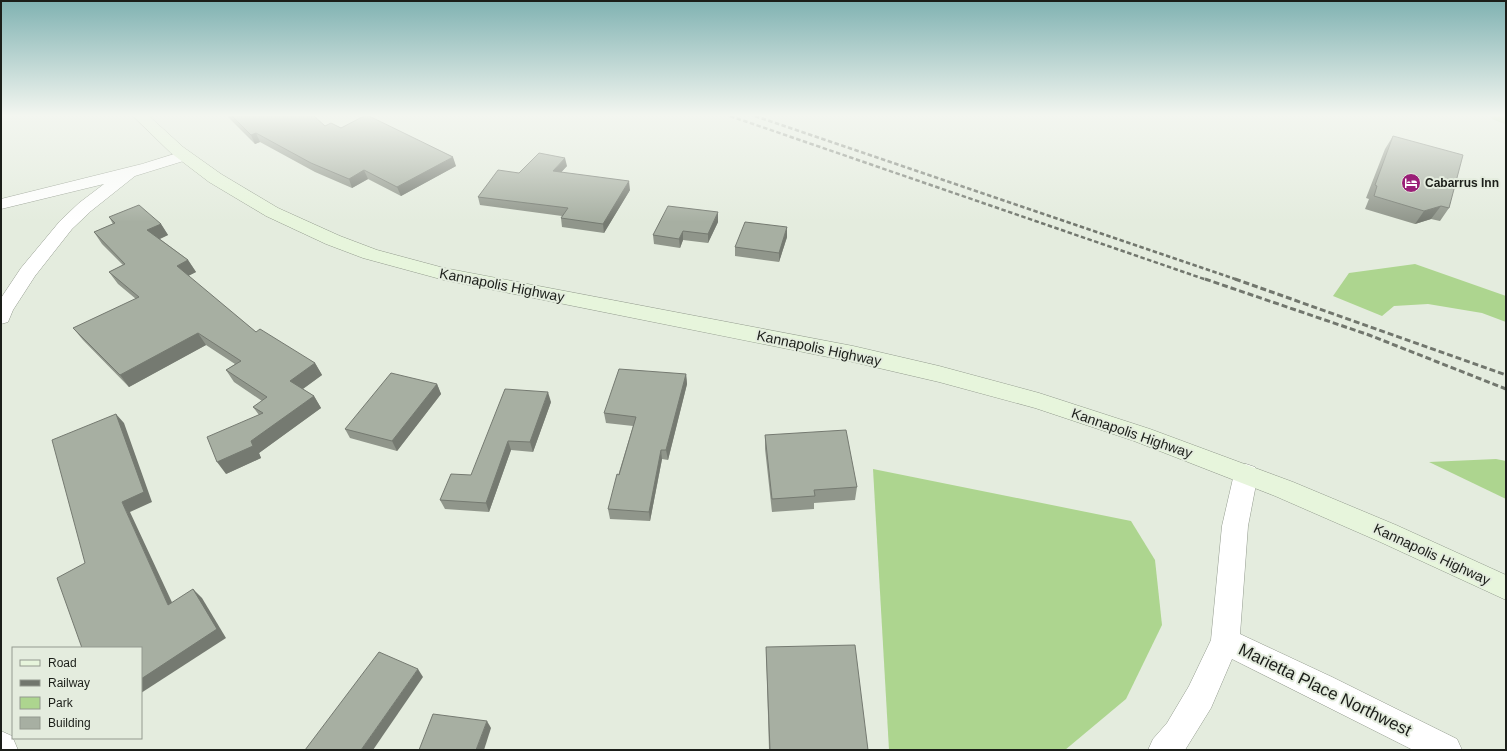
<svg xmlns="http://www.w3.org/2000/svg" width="1507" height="751" font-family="Arial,sans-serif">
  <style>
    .green { fill: #add58f }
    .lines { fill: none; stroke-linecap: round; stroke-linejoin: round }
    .minor-casing { stroke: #949c8f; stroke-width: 1 }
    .secondary-casing { stroke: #949c8f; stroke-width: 1 }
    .trunk-casing { stroke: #c8c9c8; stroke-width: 1 }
    .minor { fill: #fff; fill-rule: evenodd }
    .secondary { fill: #e7f5dc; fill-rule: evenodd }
    .trunk { fill: #bfe6a0; fill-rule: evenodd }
    .rail-far1 { stroke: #72776e; stroke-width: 2.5; stroke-dasharray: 4.5 2.5; stroke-linecap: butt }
    .rail { stroke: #72776e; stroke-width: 3; stroke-dasharray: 6 3; stroke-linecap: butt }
    .wall { fill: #90968b }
    .shaded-wall { fill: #757a71 }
    .building { fill: #a7afa2; stroke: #757a71 }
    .labels { text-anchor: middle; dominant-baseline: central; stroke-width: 4; stroke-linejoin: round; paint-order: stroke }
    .far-poi-label { font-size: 12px; font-weight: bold; fill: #1b1e19; stroke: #e4ecde; text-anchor: start }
    .street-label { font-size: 14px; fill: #1b1e19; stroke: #e4ecde }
    .near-street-label { font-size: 17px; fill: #1b1e19; stroke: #e4ecde }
  </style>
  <rect width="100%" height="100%" fill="#e4ecde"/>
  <g class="green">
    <path d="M1415,264l91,32v26l-24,-9 -54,-9 -34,2 -12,10 -49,-20 16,-23z"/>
    <path d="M1496,459l10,2v38l-77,-37z"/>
    <path d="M873,469l258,52 24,39 7,65 -36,74 -61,51h-176z"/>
  </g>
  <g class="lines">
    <g class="minor-casing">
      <g id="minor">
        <path d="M184,151l6,2 2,3 -2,3 -55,17 -44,35 -19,18 -37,47 -22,34 -5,12 -7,2v-26l20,-30 39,-47 19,-18 25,-19 -103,25v-10l141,-35z"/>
        <path d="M1246,464l9,3 3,7 -10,52 -8,108 92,43 125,62 5,11h-49l-181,-91 -21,49 -26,42h-37l5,-11 14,-16 22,-37 22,-46 11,-114 12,-52 3,-7z"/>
        <path d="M1,731l11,5 6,14h-17z"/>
      </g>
    </g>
    <g class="secondary-casing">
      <path id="secondary" d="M133,116h16l34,31 38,27 57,34 62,28 37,14 67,18 409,78 86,20 100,27 111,36 143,53 103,43 110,50v25l-128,-59 -103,-45 -141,-55 -99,-33 -96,-26 -86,-20 -409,-82 -81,-22 -37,-14 -60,-28 -57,-34 -38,-29z"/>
    </g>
    <g class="trunk-casing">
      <path id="trunk" d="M1491,116h15v8l-13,-5z"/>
    </g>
    <use href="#minor" class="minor"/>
    <use href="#secondary" class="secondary"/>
    <use href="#trunk" class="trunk"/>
    <g class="rail-far1">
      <path d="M730,116l477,164"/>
      <path d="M755,116l483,164"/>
    </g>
    <g class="rail">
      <path d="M1205,279l164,56 137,54"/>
      <path d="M1235,279l271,96"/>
    </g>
  </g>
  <g class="wall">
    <path d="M227,116h87l11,10 16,2 115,38 -55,30 -33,-17 -16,9 -37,-16 -55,-30 -5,2z"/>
    <path d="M1393,136l56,72 -9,13 -9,-2 -16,5 -50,-15 4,-10 -3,-1 19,-49z"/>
    <path d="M567,166l-6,6 69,18 -26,43 -42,-6 -1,-9 1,-2 -82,-11 -2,-8 41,-24z"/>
    <path d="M109,217l52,7 7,11 -8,4 28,21 8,12 -8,4 68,56 59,31 7,12 -19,14 11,7 7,12 -62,45 2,5 -35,16 33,-59 -6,-8 9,-6 -28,-19 -8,-12 9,-6 -29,-19 -77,42 -46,-47 -10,-12 63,-29 -18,-15 -9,-12 14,-7 -21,-21 -8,-12 19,-8z"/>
    <path d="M718,222l-10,21 -25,-3 -3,8 -26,-4 -1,-9z"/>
    <path d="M787,237l-8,25 -44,-6v-9z"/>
    <path d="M686,374l1,10 -19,76 -6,-1 -12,62 -40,-2 -2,-10 25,-83 -27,-3 -2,-10z"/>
    <path d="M437,384l4,10 -44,57 -47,-13 -5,-9z"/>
    <path d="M551,402l-18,50 -22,-2 -22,62 -44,-3 -5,-9 31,-25z"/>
    <path d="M765,435l92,52 -2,13 -41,3v6l-42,3 -7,-63z"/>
    <path d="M766,647l102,103h-99z"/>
  </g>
  <g class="shaded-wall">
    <path d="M256,133l4,9 -5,2 -4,-9z"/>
    <path d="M453,157l3,9 -55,30 -4,-9z"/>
    <path d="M565,158l2,8 -13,14 -1,-9z"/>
    <path d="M364,170l4,9 -16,9 -3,-9z"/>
    <path d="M629,181l1,9 -26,43 -1,-9z"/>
    <path d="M1441,206l-10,13 -16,5 9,-13z"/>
    <path d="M718,212v10l-10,21v-9z"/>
    <path d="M161,224l7,11 -13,6 -8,-11z"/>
    <path d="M787,227v10l-8,25v-9z"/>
    <path d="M683,231v9l-3,8 -1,-9z"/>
    <path d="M188,260l8,12 -12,6 -7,-12z"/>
    <path d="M198,333l8,12 -77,42 -9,-12z"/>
    <path d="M315,363l7,12 -25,18 -7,-12z"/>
    <path d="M686,374l1,10 -19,76 -2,-10z"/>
    <path d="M437,384l4,10 -44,57 -5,-10z"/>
    <path d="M548,392l3,10 -18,50 -3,-10z"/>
    <path d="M314,396l7,12 -62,45 2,5 -35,16 -9,-12 34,-21z"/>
    <path d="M116,414l8,9 28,79 -22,10 47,101 -9,-8 -46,-103z"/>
    <path d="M508,441l3,9 -22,62 -3,-9z"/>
    <path d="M661,450l1,9 -12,62 -1,-9z"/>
    <path d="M193,589l9,9 24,40 -85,55v-14z"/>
    <path d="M418,669l5,8 -50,73h-12z"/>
    <path d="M487,721l4,7 -7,22h-8z"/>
  </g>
  <g class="building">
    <path d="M232,116h82l11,10 6,-3 10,5 23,-12h5l84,41 -56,30 -33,-17 -15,9 -38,-16 -55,-30 -5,2z"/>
    <path d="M1393,136l70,19 -14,53 -8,-2 -17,5 -50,-15 3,-10 -2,-1z"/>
    <path d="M539,153l26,5 -12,13 76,10 -26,43 -42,-6 7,-10 -90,-11 20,-27 21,3z"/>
    <path d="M139,205l22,19 -14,6 41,30 -11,6 79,66 4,-3 55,34 -25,18 24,15 -63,45 2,5 -36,16 -10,-25 56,-24 -10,-6 14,-10 -41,-27 15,-9 -43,-28 -78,42 -47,-47 66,-31 -30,-25 16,-8 -31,-32 21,-9 -6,-6z"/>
    <path d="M668,206l50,6 -10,22 -25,-3 -4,8 -26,-4z"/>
    <path d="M745,222l42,5 -8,26 -44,-6z"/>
    <path d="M619,369l67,5 -20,76h-5l-12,62 -41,-3 9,-35 2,1 17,-58 -32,-4z"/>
    <path d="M391,373l46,11 -45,57 -47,-12z"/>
    <path d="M505,389l43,3 -18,50 -22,-1 -22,62 -46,-3 11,-26 20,1z"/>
    <path d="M116,414l28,78 -22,10 46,103 25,-16 24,40 -76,50v-31h-59l-25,-70 28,-15 -33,-123z"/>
    <path d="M846,430l11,57 -43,3 1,6 -43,3 -7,-64z"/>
    <path d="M855,645l13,105h-98l-4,-103z"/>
    <path d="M379,652l39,17 -57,81h-56z"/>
    <path d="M433,714l54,7 -11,29h-57z"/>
  </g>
  <linearGradient id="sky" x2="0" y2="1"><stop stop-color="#80b2b2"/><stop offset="0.52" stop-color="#f3f6f0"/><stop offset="1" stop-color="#f3f6f0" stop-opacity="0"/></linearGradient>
  <rect width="1507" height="222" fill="url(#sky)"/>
  <defs>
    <g id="hotel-disc" transform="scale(1)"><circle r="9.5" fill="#9a1f77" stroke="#e4ecde"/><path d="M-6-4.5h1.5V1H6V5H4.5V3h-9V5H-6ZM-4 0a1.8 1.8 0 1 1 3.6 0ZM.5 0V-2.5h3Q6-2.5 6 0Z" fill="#fff"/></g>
  </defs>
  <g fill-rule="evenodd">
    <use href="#hotel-disc" x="1411" y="183"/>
  </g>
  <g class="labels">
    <g class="far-poi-label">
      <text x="1425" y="183">Cabarrus Inn</text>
    </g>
    <g class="street-label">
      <text transform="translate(502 285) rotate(11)">Kannapolis Highway</text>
      <text transform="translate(819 348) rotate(12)">Kannapolis Highway</text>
      <text transform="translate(1132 433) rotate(19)">Kannapolis Highway</text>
      <text transform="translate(1432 554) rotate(25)">Kannapolis Highway</text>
    </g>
    <g class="near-street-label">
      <text transform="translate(1325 690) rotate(26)">Marietta Place Northwest</text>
    </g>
  </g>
  <rect width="1507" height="751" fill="none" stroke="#1b1e19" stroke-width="4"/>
  <rect x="12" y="647" width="130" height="92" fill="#e4ecde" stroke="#949a8f"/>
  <rect x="20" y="660" width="20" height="6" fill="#e7f5dc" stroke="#949a8f"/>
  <text x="48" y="667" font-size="12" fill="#1b1e19">Road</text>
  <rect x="20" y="680" width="20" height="6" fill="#72776e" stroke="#949a8f"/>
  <text x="48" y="687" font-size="12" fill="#1b1e19">Railway</text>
  <rect x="20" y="697" width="20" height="12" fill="#add58f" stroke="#949a8f"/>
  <text x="48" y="707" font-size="12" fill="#1b1e19">Park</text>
  <rect x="20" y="717" width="20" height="12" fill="#a7afa2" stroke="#949a8f"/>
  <text x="48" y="727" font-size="12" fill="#1b1e19">Building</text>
</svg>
